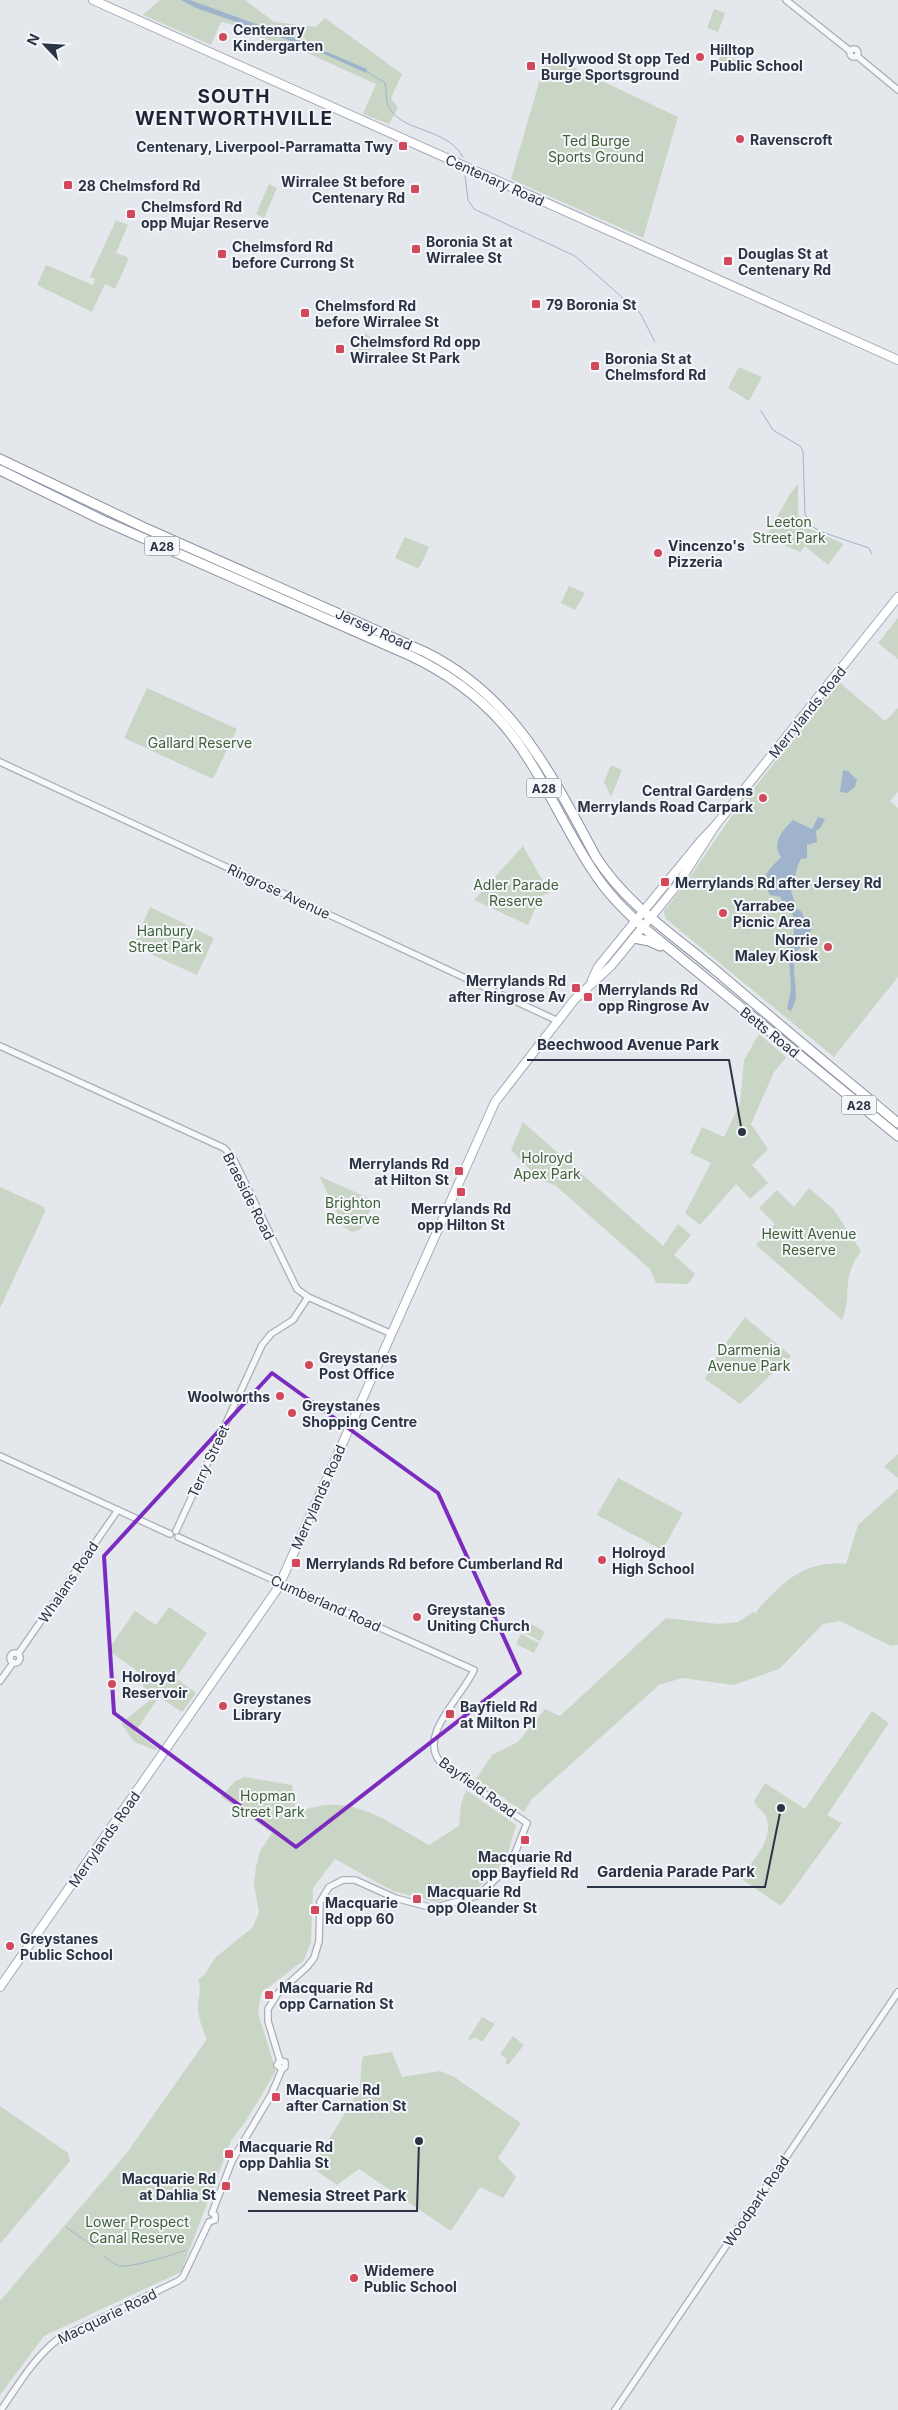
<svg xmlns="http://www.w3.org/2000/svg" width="898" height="2410" font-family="Inter,sans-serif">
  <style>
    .green { fill: #c9d6c5 }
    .water { fill: #9fb4cc }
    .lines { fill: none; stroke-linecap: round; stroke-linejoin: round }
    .stream { stroke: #9fb4cc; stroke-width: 1 }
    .minor-casing { stroke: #a9aeb7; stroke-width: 8 }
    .major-casing { stroke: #a3abb8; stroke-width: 10 }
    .highway-casing { stroke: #8b94a3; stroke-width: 11 }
    .minor { stroke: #f7f8fa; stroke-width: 5.5 }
    .major { stroke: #fff; stroke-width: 8 }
    .highway { stroke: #fff; stroke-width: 9 }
    .marked { fill: none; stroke: #7b2cbf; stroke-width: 4; stroke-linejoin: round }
    .poi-dot { fill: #d1495b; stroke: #f4f6f9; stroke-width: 2 }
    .labels { text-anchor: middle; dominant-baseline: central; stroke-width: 4; stroke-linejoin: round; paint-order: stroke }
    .shield { fill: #f4f6f9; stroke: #676e7b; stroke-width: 1 }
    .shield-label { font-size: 12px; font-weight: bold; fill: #2b3445 }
    .poi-label { font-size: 14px; font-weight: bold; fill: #2b3445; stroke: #f4f6f9; text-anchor: start }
    .park-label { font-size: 14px; fill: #3f6138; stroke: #f4f6f9 }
    .street-label { font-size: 14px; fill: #2b3445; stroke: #f4f6f9 }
    .district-label { font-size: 19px; font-weight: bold; letter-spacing: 1px; fill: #1d2536; stroke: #f4f6f9 }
    .leader { fill: none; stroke: #2b3445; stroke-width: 2 }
    .callout-dot { fill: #2b3445; stroke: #f4f6f9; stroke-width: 2 }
    .callout-label { font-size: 15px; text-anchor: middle; font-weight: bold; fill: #2b3445; stroke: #f4f6f9; stroke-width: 4; stroke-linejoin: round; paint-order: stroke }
  </style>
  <rect width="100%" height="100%" fill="#e4e7ec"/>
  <g class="green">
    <path d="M160,0h85l29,22 42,5 9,-9 77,56 -11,24 7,10 -9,16 -26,-10 13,-30 -95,-43c-25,1 -36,-15 -60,-19l-10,23 -68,-30z"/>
    <path d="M714,9l11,4 -7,19 -11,-4z"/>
    <path d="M547,55l131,62 -35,121 -132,-59z"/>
    <path d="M720,55l17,5 -3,10 -17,-5z"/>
    <path d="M269,184l8,4 -13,30 -8,-4z"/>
    <path d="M116,220l12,5 -12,28 13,5 -14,31 -10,-5 -13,28 -55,-27 9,-20 47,20 2,-6 -5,-2z"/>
    <path d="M365,333l14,11 -10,7 -11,1z"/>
    <path d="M739,367l23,10 -13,24 -21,-13z"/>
    <path d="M798,484v31l12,14 34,15 -16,21 -23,-19 -5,6 -34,-15 24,-43z"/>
    <path d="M405,537l24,10 -9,19 -3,2 -22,-10z"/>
    <path d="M569,586l16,7 -10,17 -14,-7z"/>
    <path d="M898,618v41l-20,-16z"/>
    <path d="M839,682l46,39 13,-13v84l-8,9 8,7v169l-64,80 -169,-139 -1,-7 17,-21 50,-73z"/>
    <path d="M147,688l90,41 -24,50 -89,-41z"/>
    <path d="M611,765l11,5 -11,27 -7,-15z"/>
    <path d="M523,846l27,47 -9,3 -13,29 -54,-25z"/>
    <path d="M150,907l64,31 -17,37 -64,-29z"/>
    <path d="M759,1034l27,23 -12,15 -23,52 17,25 -16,16 16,18 -18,16 -14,-15 -36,41 -15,-12 26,-50 -21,-10 12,-26 22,10 16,-33 4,-44z"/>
    <path d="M523,1122l140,124 15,-22 13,11 -17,20 21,19 -7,10 -32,-1 -6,-14 -95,-84 -15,-5 -29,-30z"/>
    <path d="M319,1176l56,25 -14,28 -9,3 -8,-5z"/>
    <path d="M0,1187l44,20 1,5 -45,96z"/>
    <path d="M809,1188l25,22 27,41c-21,29 -8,43 -19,69l-86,-75 19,-21 -16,-16 18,-18 17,17z"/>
    <path d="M745,1317l46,39 -51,48 -35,-25 15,-28z"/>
    <path d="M898,1454v24l-14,-11z"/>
    <path d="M618,1478l65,35 -21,37 -65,-35z"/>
    <path d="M898,1489v156l-7,1 -51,-25 -17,3 -44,45 -45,16 -52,-7 -23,7 -127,114 -8,13 -48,-33 16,-24 26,-13 27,-33 15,7 106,-98 52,6 20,-2 15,-10 3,2 2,-5c27,-28 46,-49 88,-45l12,-39z"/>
    <path d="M169,1607l38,26 -31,45 20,15 -14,19 -23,-15 -24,35 23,17 -3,1 -21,-8 -13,-19 32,-25 -10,-12 -7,-16 -28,-20 27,-39 21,14z"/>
    <path d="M528,1622l17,10 -5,9 -17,-9z"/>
    <path d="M521,1634l18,9 -5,10 -18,-9z"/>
    <path d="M872,1711l17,12 -62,92 15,8 -61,83 -41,-28c12,-17 35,-39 26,-61 -3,-7 -10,-9 -12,-16l11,-18 40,26z"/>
    <path d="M244,1777l48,8 4,28c54,-23 87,7 133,32l30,-19 2,-22 5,-14 50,35 -10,35 -31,31 -40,11 -42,-11 -58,-32 -22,29 -2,54 -7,18 -43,33 -3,20 18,58 -30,50 -15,20 -50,131 -137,64 -44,59v-94l126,-147 81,-115c-5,-10 -8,-19 -9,-31 0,-10 4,-18 0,-28l7,-6 10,-16 38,-31 6,-15 -5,-28 2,-17 4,-16 12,-18 -51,-36 14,-16z"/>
    <path d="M482,2017l13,7 -13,18 -7,-5 -4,3 -3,-1z"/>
    <path d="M513,2036l11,9 -16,20 -3,-2 2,-4 -7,-5z"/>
    <path d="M392,2052l10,25 38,-6 14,6 67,46 -23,35 18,19 -13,21 -23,-11 -29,44 -92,-62 -22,16 -23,-16 -1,-3 42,-70 5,-11 2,-26 2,-3z"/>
    <path d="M0,2106l68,47 2,8 -70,83z"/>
  </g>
  <g class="water">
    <path d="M181,0h9l96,35 3,-1 3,-7 2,1 -2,6 2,4 73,31 -1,4 -55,-25 -115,-40z"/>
    <path d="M843,770l5,1 9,9 -2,7 -8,6 -7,-1z"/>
    <path d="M818,817l7,2 -4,8 -5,4 1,11 -10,3v13l-6,1c-6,9 -5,21 -10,32l6,18 4,2 3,6h6l3,7 -6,18c-20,11 -11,34 -11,54 0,5 -3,10 -5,15l-4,-2 4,-20 -3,-46 5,-3 2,-20 -8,-17 -6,-3v-3l-11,-2c-10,-20 -3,-23 11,-38 -10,-15 2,-27 12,-37l19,9z"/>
  </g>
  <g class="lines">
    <g class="stream">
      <path d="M366,71l19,12c2,9 0,19 5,26 13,23 58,19 73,48"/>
      <path d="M465,176l3,24 6,9 101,47 65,57 15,29"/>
      <path d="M761,411l12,19 27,16 3,5 2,63 7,12 7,5 50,17 3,6"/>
      <path d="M796,539l10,-22"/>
      <path d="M66,2227l28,20"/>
      <path d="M104,2256c5,4 10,9 17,10 13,1 52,-11 65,-16"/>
    </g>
    <g class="minor-casing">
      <g id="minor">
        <path d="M786,0l64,51"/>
        <circle cx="854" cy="53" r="4"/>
        <path d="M857,56l41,34"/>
        <path d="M0,762l558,259"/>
        <path d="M0,1046l224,102 9,10 64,131 11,8 84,37"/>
        <path d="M0,1456l170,78"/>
        <path d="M176,1531l86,-186 9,-11 22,-14 15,-23"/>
        <path d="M178,1537l296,133c-11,26 -59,67 -32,94l85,59 -14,35 -9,13 -25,24 -9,3 -37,10 -38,-10 -40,-18h-12l-14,7 -9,15 -1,39 -5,17 -7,9 -29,26 -10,16v12l12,40 -3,4 5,4"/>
        <circle cx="15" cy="1658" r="5"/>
        <path d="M18,1654l100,-144"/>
        <path d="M0,1681l13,-18"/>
        <path d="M212,2213l20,-52 39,-66 11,-26 3,-2v-5l-5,-1"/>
        <path d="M209,2222l6,-2v-5l-3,-2"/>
        <path d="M1,2410c17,-25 33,-52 57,-71l120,-58 5,-4 26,-55"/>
        <path d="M615,2410l283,-418"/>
      </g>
    </g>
    <g class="major-casing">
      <g id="major">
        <path d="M93,0l805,360"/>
        <path d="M592,980l6,-13 101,-124 16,-17 183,-229"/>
        <path d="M0,1987l278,-399 217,-486 80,-103 36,-33 67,-82 37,-58"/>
      </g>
    </g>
    <g class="highway-casing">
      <g id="highway">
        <path d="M0,459l143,68 282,125c89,44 126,122 171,205 30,47 76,77 118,112 61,52 122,103 184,154"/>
        <path d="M0,470l102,50 309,136c34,16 65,38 91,67 39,45 60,103 93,151 15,23 34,41 54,58l249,204"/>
        <path d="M634,938l15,3 11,5"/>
      </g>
    </g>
    <use href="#minor" class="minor"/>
    <use href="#major" class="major"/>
    <use href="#highway" class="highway"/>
  </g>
  <path class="marked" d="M272,1373l166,120 82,180 -224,174 -182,-134 -10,-157z"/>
  <g class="poi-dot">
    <circle cx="223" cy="37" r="5"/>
    <circle cx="700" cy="57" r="5"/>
    <rect x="526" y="61" width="10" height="10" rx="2.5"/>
    <circle cx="740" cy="139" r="5"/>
    <rect x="398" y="141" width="10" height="10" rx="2.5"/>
    <rect x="63" y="180" width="10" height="10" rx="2.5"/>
    <rect x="410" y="184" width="10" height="10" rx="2.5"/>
    <rect x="126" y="209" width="10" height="10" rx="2.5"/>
    <rect x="411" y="244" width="10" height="10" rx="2.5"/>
    <rect x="217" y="249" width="10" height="10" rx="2.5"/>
    <rect x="723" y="256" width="10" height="10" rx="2.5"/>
    <rect x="531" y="299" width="10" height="10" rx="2.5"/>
    <rect x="300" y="308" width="10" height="10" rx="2.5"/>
    <rect x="335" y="344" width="10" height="10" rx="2.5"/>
    <rect x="590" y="361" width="10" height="10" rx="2.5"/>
    <circle cx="658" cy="553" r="5"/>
    <circle cx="763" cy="798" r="5"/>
    <rect x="660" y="877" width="10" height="10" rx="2.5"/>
    <circle cx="723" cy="913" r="5"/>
    <circle cx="828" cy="947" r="5"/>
    <rect x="571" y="983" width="10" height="10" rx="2.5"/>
    <rect x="583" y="992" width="10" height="10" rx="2.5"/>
    <rect x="454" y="1166" width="10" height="10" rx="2.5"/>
    <rect x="456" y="1187" width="10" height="10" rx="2.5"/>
    <circle cx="309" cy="1365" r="5"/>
    <circle cx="280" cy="1396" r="5"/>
    <circle cx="292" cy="1413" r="5"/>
    <circle cx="602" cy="1560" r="5"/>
    <rect x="291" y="1558" width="10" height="10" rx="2.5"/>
    <circle cx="417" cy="1617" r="5"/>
    <circle cx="112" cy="1684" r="5"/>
    <circle cx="223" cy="1706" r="5"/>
    <rect x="445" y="1709" width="10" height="10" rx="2.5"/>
    <rect x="520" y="1835" width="10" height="10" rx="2.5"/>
    <rect x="412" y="1894" width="10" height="10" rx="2.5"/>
    <rect x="310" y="1905" width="10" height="10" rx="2.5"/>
    <circle cx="10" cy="1946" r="5"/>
    <rect x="264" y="1990" width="10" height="10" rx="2.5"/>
    <rect x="271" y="2092" width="10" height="10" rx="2.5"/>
    <rect x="224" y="2149" width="10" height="10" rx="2.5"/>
    <rect x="221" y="2181" width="10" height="10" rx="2.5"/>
    <circle cx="354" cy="2278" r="5"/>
  </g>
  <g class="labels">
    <g class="shield">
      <rect x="144.5" y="536.5" width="35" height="19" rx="4"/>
      <rect x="526.5" y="778.5" width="35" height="19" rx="4"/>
      <rect x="841.5" y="1095.5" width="35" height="19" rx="4"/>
    </g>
    <g class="shield-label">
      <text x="162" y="546">A28</text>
      <text x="544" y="788">A28</text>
      <text x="859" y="1105">A28</text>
    </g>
    <g class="poi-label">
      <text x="233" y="29">Centenary<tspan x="233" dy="16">Kindergarten</tspan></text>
      <text x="710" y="49">Hilltop<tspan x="710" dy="16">Public School</tspan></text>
      <text x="541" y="58">Hollywood St opp Ted<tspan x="541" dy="16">Burge Sportsground</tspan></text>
      <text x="750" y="139">Ravenscroft</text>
      <text x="393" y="146" text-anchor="end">Centenary, Liverpool-Parramatta Twy</text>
      <text x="405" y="181" text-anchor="end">Wirralee St before<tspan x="405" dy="16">Centenary Rd</tspan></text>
      <text x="78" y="185">28 Chelmsford Rd</text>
      <text x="141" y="206">Chelmsford Rd<tspan x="141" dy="16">opp Mujar Reserve</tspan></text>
      <text x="426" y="241">Boronia St at<tspan x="426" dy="16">Wirralee St</tspan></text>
      <text x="232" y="246">Chelmsford Rd<tspan x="232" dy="16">before Currong St</tspan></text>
      <text x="738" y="253">Douglas St at<tspan x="738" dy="16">Centenary Rd</tspan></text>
      <text x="546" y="304">79 Boronia St</text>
      <text x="315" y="305">Chelmsford Rd<tspan x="315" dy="16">before Wirralee St</tspan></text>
      <text x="350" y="341">Chelmsford Rd opp<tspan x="350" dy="16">Wirralee St Park</tspan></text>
      <text x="605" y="358">Boronia St at<tspan x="605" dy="16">Chelmsford Rd</tspan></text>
      <text x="668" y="545">Vincenzo's<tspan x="668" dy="16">Pizzeria</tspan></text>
      <text x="753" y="790" text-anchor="end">Central Gardens<tspan x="753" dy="16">Merrylands Road Carpark</tspan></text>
      <text x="675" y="882">Merrylands Rd after Jersey Rd</text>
      <text x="733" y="905">Yarrabee<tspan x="733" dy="16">Picnic Area</tspan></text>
      <text x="818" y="939" text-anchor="end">Norrie<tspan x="818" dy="16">Maley Kiosk</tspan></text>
      <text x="566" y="980" text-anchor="end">Merrylands Rd<tspan x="566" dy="16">after Ringrose Av</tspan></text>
      <text x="598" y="989">Merrylands Rd<tspan x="598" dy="16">opp Ringrose Av</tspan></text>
      <text x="449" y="1163" text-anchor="end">Merrylands Rd<tspan x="449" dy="16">at Hilton St</tspan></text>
      <text x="461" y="1208" text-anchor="middle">Merrylands Rd<tspan x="461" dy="16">opp Hilton St</tspan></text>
      <text x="319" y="1357">Greystanes<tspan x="319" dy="16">Post Office</tspan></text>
      <text x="270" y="1396" text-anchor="end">Woolworths</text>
      <text x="302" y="1405">Greystanes<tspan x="302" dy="16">Shopping Centre</tspan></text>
      <text x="612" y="1552">Holroyd<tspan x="612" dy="16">High School</tspan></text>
      <text x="306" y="1563">Merrylands Rd before Cumberland Rd</text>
      <text x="427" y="1609">Greystanes<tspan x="427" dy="16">Uniting Church</tspan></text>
      <text x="122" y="1676">Holroyd<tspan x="122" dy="16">Reservoir</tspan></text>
      <text x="233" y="1698">Greystanes<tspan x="233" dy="16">Library</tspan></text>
      <text x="460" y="1706">Bayfield Rd<tspan x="460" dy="16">at Milton Pl</tspan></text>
      <text x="525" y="1856" text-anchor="middle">Macquarie Rd<tspan x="525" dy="16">opp Bayfield Rd</tspan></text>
      <text x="427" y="1891">Macquarie Rd<tspan x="427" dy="16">opp Oleander St</tspan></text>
      <text x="325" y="1902">Macquarie<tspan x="325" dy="16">Rd opp 60</tspan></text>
      <text x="20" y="1938">Greystanes<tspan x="20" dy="16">Public School</tspan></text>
      <text x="279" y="1987">Macquarie Rd<tspan x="279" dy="16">opp Carnation St</tspan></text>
      <text x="286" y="2089">Macquarie Rd<tspan x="286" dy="16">after Carnation St</tspan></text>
      <text x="239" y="2146">Macquarie Rd<tspan x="239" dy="16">opp Dahlia St</tspan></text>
      <text x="216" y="2178" text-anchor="end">Macquarie Rd<tspan x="216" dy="16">at Dahlia St</tspan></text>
      <text x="364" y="2270">Widemere<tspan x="364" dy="16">Public School</tspan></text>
    </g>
    <g class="park-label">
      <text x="596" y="140">Ted Burge<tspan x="596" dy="16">Sports Ground</tspan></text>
      <text x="789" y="521">Leeton<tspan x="789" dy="16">Street Park</tspan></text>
      <text x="200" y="742">Gallard Reserve</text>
      <text x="516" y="884">Adler Parade<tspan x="516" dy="16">Reserve</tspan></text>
      <text x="165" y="930">Hanbury<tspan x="165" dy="16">Street Park</tspan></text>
      <text x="547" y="1157">Holroyd<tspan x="547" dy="16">Apex Park</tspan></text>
      <text x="353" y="1202">Brighton<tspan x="353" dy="16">Reserve</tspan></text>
      <text x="809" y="1233">Hewitt Avenue<tspan x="809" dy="16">Reserve</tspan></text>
      <text x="749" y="1349">Darmenia<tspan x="749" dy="16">Avenue Park</tspan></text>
      <text x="268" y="1795">Hopman<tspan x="268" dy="16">Street Park</tspan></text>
      <text x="137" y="2221">Lower Prospect<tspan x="137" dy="16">Canal Reserve</tspan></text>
    </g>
    <g class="street-label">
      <text transform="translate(495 180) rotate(24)">Centenary Road</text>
      <text transform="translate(374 629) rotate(24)">Jersey Road</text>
      <text transform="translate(807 712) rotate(-51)">Merrylands Road</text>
      <text transform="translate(279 891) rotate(25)">Ringrose Avenue</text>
      <text transform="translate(770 1032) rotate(39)">Betts Road</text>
      <text transform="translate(249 1196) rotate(63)">Braeside Road</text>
      <text transform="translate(208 1461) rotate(-65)">Terry Street</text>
      <text transform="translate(318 1497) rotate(-66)">Merrylands Road</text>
      <text transform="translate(68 1582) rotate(-56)">Whalans Road</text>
      <text transform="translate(326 1603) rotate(24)">Cumberland Road</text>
      <text transform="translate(478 1787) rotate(36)">Bayfield Road</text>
      <text transform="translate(104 1839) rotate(-55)">Merrylands Road</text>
      <text transform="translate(756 2201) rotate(-56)">Woodpark Road</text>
      <text transform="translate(107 2316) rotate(-26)">Macquarie Road</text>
    </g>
    <g class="district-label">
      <text x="234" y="96">SOUTH<tspan x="234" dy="22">WENTWORTHVILLE</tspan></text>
    </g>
  </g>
  <path class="leader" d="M742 1132L729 1060H527M781 1808L765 1887H587M419 2141L417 2211H248"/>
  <g class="callout-dot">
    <circle cx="742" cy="1132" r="5"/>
    <circle cx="781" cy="1808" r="5"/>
    <circle cx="419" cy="2141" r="5"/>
  </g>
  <g class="callout-label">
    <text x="628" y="1050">Beechwood Avenue Park</text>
    <text x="676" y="1877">Gardenia Parade Park</text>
    <text x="332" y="2201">Nemesia Street Park</text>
  </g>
  <g transform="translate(45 45) rotate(295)" stroke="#f4f6f9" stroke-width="4" paint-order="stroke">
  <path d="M0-4L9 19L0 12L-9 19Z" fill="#2b3445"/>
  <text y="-8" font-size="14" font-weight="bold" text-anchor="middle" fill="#2b3445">N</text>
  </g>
</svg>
